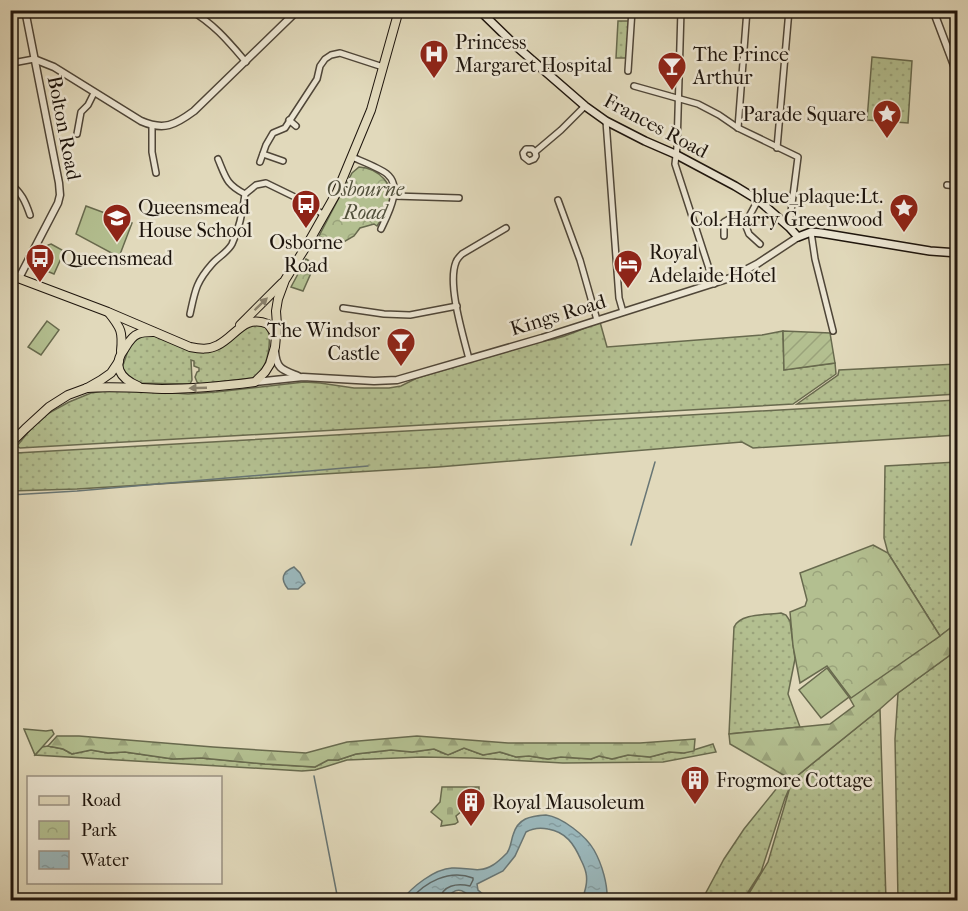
<svg xmlns="http://www.w3.org/2000/svg" width="968" height="911" font-family="'IM FELL French Canon',serif">
  <style>
    .grass { fill: url(#grass-dots); stroke: #686a4e; stroke-width: 1.5 }
    .forest { fill: url(#forest-firs); stroke: #686a4e; stroke-width: 1.5 }
    .cemetery { fill: url(#cemetery-stones); stroke: #686a4e; stroke-width: 1.5 }
    .park { fill: url(#park-crowns); stroke: #686a4e; stroke-width: 1.5 }
    .garden { fill: url(#garden-furrows); stroke: #686a4e; stroke-width: 1.5 }
    .pitch { fill: #b3bf90; stroke: #686a4e; stroke-width: 1.5 }
    .water { fill: url(#water-ripples); stroke: #687675; stroke-width: 1.5 }
    .lines { fill: none; stroke-linecap: round; stroke-linejoin: round }
    .shore { stroke: #5c6664; stroke-width: 1.5 }
    .stream { stroke: #687675; stroke-width: 1.5 }
    .minor-casing { stroke: #4f4638; stroke-width: 8 }
    .tertiary-casing { stroke: #4f4638; stroke-width: 9 }
    .secondary-casing { stroke: #1e150d; stroke-width: 10 }
    .primary-casing { stroke: #1e150d; stroke-width: 10 }
    .minor { stroke: #ece6d3; stroke-width: 5 }
    .tertiary { stroke: #ece6d3; stroke-width: 6 }
    .secondary { stroke: #ece6d3; stroke-width: 7 }
    .primary { stroke: #e1d9bb; stroke-width: 8 }
    .oneway { fill: #89816d }
    .labels { text-anchor: middle; dominant-baseline: central; stroke-width: 5; stroke-linejoin: round; paint-order: stroke }
    .poi-label { font-size: 20px; fill: #1e150d; stroke: #ece6d3; text-anchor: start }
    .street-label { font-size: 20px; fill: #1e150d; stroke: #ece6d3 }
    .park-label { font-size: 20px; font-style: italic; fill: #52503b; stroke: #ece6d3 }
  </style>
  <defs>
    <pattern id="grass-dots" width="8" height="8" patternUnits="userSpaceOnUse" patternTransform="scale(1.5)"><rect width="8" height="8" fill="#b3bf90"/><path d="M2 2h.1M6 6h.1" fill="none" stroke="#9aa37b" stroke-width="1.8" stroke-linecap="round"/></pattern>
    <pattern id="forest-firs" width="22" height="20" patternUnits="userSpaceOnUse" patternTransform="scale(1.5)"><rect width="22" height="20" fill="#b3bf90"/><path d="M5 1l3.5 6h-7zM16 11l3.5 6h-7z" fill="#9aa37b"/></pattern>
    <pattern id="cemetery-stones" width="16" height="16" patternUnits="userSpaceOnUse" patternTransform="scale(1.5)"><rect width="16" height="16" fill="#b3bf90"/><path d="M2 7V4a2 2 0 0 1 4 0v3zM10 15v-3a2 2 0 0 1 4 0v3z" fill="#9aa37b"/></pattern>
    <pattern id="park-crowns" width="20" height="18" patternUnits="userSpaceOnUse" patternTransform="scale(1.5)"><rect width="20" height="18" fill="#b3bf90"/><path d="M2 6a3 3 0 1 1 6 0M12 15a3 3 0 1 1 6 0" fill="none" stroke="#9aa37b"/></pattern>
    <pattern id="garden-furrows" width="10" height="10" patternUnits="userSpaceOnUse" patternTransform="scale(1.5)"><rect width="10" height="10" fill="#b3bf90"/><path d="M-1 1l2-2M0 10L10 0M9 11l2-2" fill="none" stroke="#9aa37b"/></pattern>
    <pattern id="water-ripples" width="26" height="14" patternUnits="userSpaceOnUse" patternTransform="scale(1.5)"><rect width="26" height="14" fill="#9ab7bb"/><path d="M2 4q2-2 4 0t4 0M15 11q2-2 4 0t4 0" fill="none" stroke="#849ca0"/></pattern>
  </defs>
  <rect width="100%" height="100%" fill="#e1d9bb"/>
  <filter id="stains"><feTurbulence type="fractalNoise" baseFrequency=".00333" numOctaves="4"/><feColorMatrix values="0 0 0 0 .2 0 0 0 0 .09 0 0 0 0 .02 0 0 0 .5 -.17"/></filter>
  <radialGradient id="worn" r=".72"><stop offset=".6" stop-color="#630" stop-opacity="0"/><stop offset="1" stop-color="#630" stop-opacity=".3"/></radialGradient>
  <g class="grass">
    <path d="M618,21h13l-2,37h-13z"/>
    <path d="M872,57l40,4 -4,62 -41,-3z"/>
    <path d="M600,322l7,25 155,-12 21,-4 1,39 51,-7 1,11 -43,30 -773,44 -3,-2 17,-21 15,-12 20,-11 22,-9 26,-4 71,5 28,-2 88,-10 16,1 34,5h35l12,-2 16,-8 126,-37c20,-2 38,-12 57,-19z"/>
    <path d="M252,324l14,1c7,14 2,38 -7,50l-7,3 -52,6 -3,-2 -2,-5 2,-5 2,-1v-3l-5,-2v-5l-3,-1 1,20 -2,4 -55,-1 -6,-2 -7,-13 9,-26 5,-5c6,-1 13,-3 19,-1 21,5 39,23 63,13 13,-5 21,-18 34,-25z"/>
    <path d="M957,364v30l-160,10 41,-29 1,-5z"/>
    <path d="M957,400v35l-204,13 -11,-6 -304,25 -361,22 -66,2v-36l5,-2z"/>
    <path d="M957,462v161l-17,13 -52,-83 -4,-15 1,-72z"/>
    <path d="M781,613l5,2 4,6 5,38 -7,35 12,33 -71,7 5,-107c6,-14 33,-12 47,-14z"/>
    <path d="M957,650v250h-59l-3,-161 3,-46z"/>
    <path d="M880,709l6,191h-141l23,-38 22,-75 -5,11 -24,74 -18,28h-41l22,-41 20,-30 41,-51 7,2z"/>
    <path d="M713,744l3,8 -53,10 -100,1 -90,-5 -51,-1 -75,3 -32,10 -13,1 -267,-16 7,-8 6,-1 15,3 9,5 19,-4 17,3 17,-1 48,7 28,-1 64,6 50,3 13,-7h10l18,-6 35,-4 21,2 22,-3 11,5h5l14,-6 19,7 17,-3 16,5 13,-1 19,3 13,-2 30,2 8,-3 13,3 16,-4 22,2 19,-5 15,1z"/>
  </g>
  <g class="forest">
    <path d="M957,623v27l-59,43 -18,16 -88,71 -62,-36 -1,-10 101,-10 24,-18 -5,-9 91,-61z"/>
    <path d="M24,729l22,2 6,-1 2,4 -19,21z"/>
    <path d="M57,736h22l134,11 93,6 41,-11 70,-6 91,7h132l55,-4 -1,12 -10,2 -15,-1 -19,5 -22,-2 -16,4 -13,-3 -8,3 -30,-2 -13,2 -19,-3 -13,1 -16,-5 -17,3 -19,-7 -16,7 -14,-6 -22,3 -21,-2 -35,4 -18,6h-10l-13,7 -50,-3 -64,-6 -28,1 -48,-7 -17,1 -17,-3 -19,4 -9,-5 -15,-3z"/>
  </g>
  <path class="cemetery" d="M442,787h37v18l-6,5 -3,-1 -3,-2 -11,9 2,6 -3,2 -14,2 1,-5 -11,-9 9,-10z"/>
  <g class="park">
    <path d="M359,167c19,1 37,18 31,37 -3,7 -9,16 -13,22l-3,-2 -14,4 -6,8 -14,8 -2,4 -19,-12 33,-63z"/>
    <path d="M306,259l9,5 -12,27 -12,-4z"/>
    <path d="M873,545l15,8 52,83 -89,62 -24,-32 -27,17 -7,-37 -3,-34 15,-6 2,-6 -7,-27z"/>
  </g>
  <path class="garden" d="M783,331l47,2 5,30 -51,7z"/>
  <g class="pitch">
    <path d="M86,206l46,17 -13,34 -43,-23z"/>
    <path d="M51,244l11,6 1,4 -9,20 -17,-7 11,-22z"/>
    <path d="M47,321l12,9 -18,25 -13,-8z"/>
    <path d="M827,668l22,29 -28,21 -22,-28z"/>
  </g>
  <g class="water">
    <path d="M294,567l6,6 5,10 -7,6h-10c-8,-10 -6,-17 6,-22z"/>
    <path d="M546,815c16,2 40,21 48,35 8,14 14,35 13,50h-25c3,-9 6,-18 4,-27 -1,-5 -3,-9 -5,-13 -7,-16 -15,-28 -33,-31 -9,-2 -15,-1 -22,3l-11,24 -12,15 -26,13 1,6 12,10h-16c-13,-13 -18,-13 -30,0h-42c10,-13 32,-31 50,-32 15,-1 27,6 41,-3 5,-3 10,-8 14,-12 4,-6 4,-12 6,-18 5,-17 17,-19 33,-20z"/>
  </g>
  <g class="lines">
    <path class="shore" d="M410,900c15,-18 39,-31 63,-22v2l-3,6c-13,-3 -28,-1 -30,14"/>
    <g class="stream">
      <path d="M10,495l67,-4 291,-25"/>
      <path d="M631,545l24,-83"/>
      <path d="M314,776l24,124"/>
    </g>
    <g class="minor-casing">
      <g id="minor">
        <path d="M190,10c24,14 38,31 56,52"/>
        <path d="M681,10l-4,137 -2,17 39,120"/>
        <path d="M10,59l8,3 16,-3"/>
        <path d="M628,71l4,-61"/>
        <path d="M634,86l64,18 21,11 19,13 60,29 -9,70"/>
        <path d="M289,120l7,6"/>
        <path d="M606,121l13,177 4,14"/>
        <path d="M152,126v26l4,21"/>
        <path d="M738,128l9,-118"/>
        <path d="M77,134l4,-22 7,-7 6,-12"/>
        <path d="M777,148l12,-138"/>
        <path d="M535,152l-3,-3h-6l-3,4 1,4 5,4 5,-2 2,-3 -1,-4 26,-22 24,-24"/>
        <path d="M263,154l20,7"/>
        <path d="M352,157c9,4 28,11 35,17 16,13 1,40 -6,55"/>
        <path d="M218,159c8,19 8,25 27,35"/>
        <path d="M260,162l6,-17 7,-12 12,-5 32,-49 3,-13 5,-7 6,-4 9,-2 43,14"/>
        <path d="M10,184c11,7 16,19 20,31"/>
        <path d="M947,185l11,1"/>
        <path d="M394,196l65,2"/>
        <path d="M558,200l22,60 17,60"/>
        <path d="M745,224l13,-24"/>
        <path d="M811,232l4,27 18,72"/>
        <path d="M724,236v-14l7,-4 14,6 4,10 11,10"/>
        <path d="M343,308l41,6 26,1 47,-9"/>
        <path d="M190,314c5,-23 6,-32 22,-50 6,-7 16,-12 20,-20 7,-15 11,-33 13,-50l11,-9 10,-2 37,18 21,14"/>
        <path d="M469,359c-6,-24 -22,-75 -13,-97 1,-3 4,-6 6,-8l44,-26"/>
      </g>
    </g>
    <g class="tertiary-casing">
      <g id="tertiary">
        <path d="M933,10l25,66"/>
        <path d="M34,59l20,8 87,54c23,10 34,4 53,-10l104,-101"/>
        <path d="M19,278l39,-75 2,-8 -1,-12 -34,-173"/>
        <path d="M275,351c1,18 8,19 23,25"/>
        <path d="M255,382l48,-5 71,4 23,-1 145,-42 188,-60 27,-14 41,-27"/>
      </g>
    </g>
    <g class="secondary-casing">
      <path id="secondary" d="M479,10l38,37 68,59 21,15 39,20 30,13 60,32 23,14 31,27 9,10 13,-5 10,1 109,18 28,2"/>
    </g>
    <g class="primary-casing">
      <g id="primary">
        <path d="M10,275l98,37 82,35c10,2 19,3 28,-2 18,-9 26,-31 50,-21l7,10"/>
        <path d="M109,313c12,15 14,19 12,38"/>
        <path d="M240,325l42,-42"/>
        <path d="M138,386c-19,-8 -26,-21 -13,-38 3,-5 7,-12 13,-14 4,-2 11,-2 15,-2"/>
        <path d="M87,388c25,-2 50,0 75,1 31,0 62,-3 93,-7l10,-10 5,-8 5,-17 2,-22 -1,-14 2,-12 7,-19 22,-35 30,-53 34,-82 28,-100"/>
        <path d="M10,444l15,-15 24,-22 19,-12 19,-7 14,-8 10,-7 8,-12"/>
      </g>
    </g>
    <use href="#minor" class="minor"/>
    <use href="#tertiary" class="tertiary"/>
    <use href="#secondary" class="secondary"/>
    <use href="#primary" class="primary"/>
  </g>
  <defs><path id="oneway-solid" d="M-6-.8H1V-3.2L6.5 0L1 3.2V.8H-6Z" transform="scale(1.5)"/></defs>
  <g class="oneway">
    <use href="#oneway-solid" transform="translate(261 304) rotate(-44)"/>
    <use href="#oneway-solid" transform="translate(198 388) rotate(178)"/>
  </g>
  <defs>
    <g id="hospital-pin" transform="scale(1.5)"><path d="M0 17L-7.5 6A9.5 9.5 0 1 1 7.5 6Z" fill="#8f2418" stroke="#ece6d3"/><path d="M-5-5h3v3.5h4V-5h3V5h-3V1.5h-4V5h-3Z" fill="#fff"/></g>
    <g id="bar-pin" transform="scale(1.5)"><path d="M0 17L-7.5 6A9.5 9.5 0 1 1 7.5 6Z" fill="#8f2418" stroke="#ece6d3"/><path d="M-6-5H6L.8 .8V4.5H3.5V6h-7V4.5H-.8V.8Z" fill="#fff"/></g>
    <g id="sight-pin" transform="scale(1.5)"><path d="M0 17L-7.5 6A9.5 9.5 0 1 1 7.5 6Z" fill="#8f2418" stroke="#ece6d3"/><path d="M0-6L1.8-2.2L6-1.7L2.9 1.2L3.7 5.4L0 3.3L-3.7 5.4L-2.9 1.2L-6-1.7L-1.8-2.2Z" fill="#fff"/></g>
    <g id="bus-pin" transform="scale(1.5)"><path d="M0 17L-7.5 6A9.5 9.5 0 1 1 7.5 6Z" fill="#8f2418" stroke="#ece6d3"/><path d="M-5-6H5V4H4V6H2V4H-2V6H-4V4H-5ZM-3.5-4V0h7V-4ZM-3.5 1.2v1.5H-2V1.2ZM2 1.2v1.5H3.5V1.2Z" fill="#fff"/></g>
    <g id="school-pin" transform="scale(1.5)"><path d="M0 17L-7.5 6A9.5 9.5 0 1 1 7.5 6Z" fill="#8f2418" stroke="#ece6d3"/><path d="M0-5L7-2L0 1L-7-2ZM-4 1L0 2.5L4 1V4Q0 6-4 4Z" fill="#fff"/></g>
    <g id="hotel-pin" transform="scale(1.5)"><path d="M0 17L-7.5 6A9.5 9.5 0 1 1 7.5 6Z" fill="#8f2418" stroke="#ece6d3"/><path d="M-6-4.5h1.5V1H6V5H4.5V3h-9V5H-6ZM-4 0a1.8 1.8 0 1 1 3.6 0ZM.5 0V-2.5h3Q6-2.5 6 0Z" fill="#fff"/></g>
    <g id="building-pin" transform="scale(1.5)"><path d="M0 17L-7.5 6A9.5 9.5 0 1 1 7.5 6Z" fill="#8f2418" stroke="#ece6d3"/><path d="M-4-6H4V6H1V3H-1V6H-4ZM-2.5-4.3h1.7v1.8h-1.7ZM.8-4.3h1.7v1.8H.8ZM-2.5-1h1.7V.8h-1.7ZM.8-1h1.7V.8H.8Z" fill="#fff"/></g>
  </defs>
  <g fill-rule="evenodd">
    <use href="#hospital-pin" x="434" y="54"/>
    <use href="#bar-pin" x="672" y="66"/>
    <use href="#sight-pin" x="887" y="114"/>
    <use href="#bus-pin" x="306" y="204"/>
    <use href="#sight-pin" x="904" y="208"/>
    <use href="#school-pin" x="117" y="218"/>
    <use href="#bus-pin" x="40" y="258"/>
    <use href="#hotel-pin" x="628" y="264"/>
    <use href="#bar-pin" x="401" y="342"/>
    <use href="#building-pin" x="695" y="780"/>
    <use href="#building-pin" x="471" y="802"/>
  </g>
  <g class="labels">
    <g class="poi-label">
      <text x="455" y="42">Princess<tspan x="455" dy="23">Margaret Hospital</tspan></text>
      <text x="693" y="54">The Prince<tspan x="693" dy="23">Arthur</tspan></text>
      <text x="866" y="114" text-anchor="end">Parade Square</text>
      <text x="883" y="196" text-anchor="end">blue_plaque:Lt.<tspan x="883" dy="23">Col. Harry Greenwood</tspan></text>
      <text x="138" y="207">Queensmead<tspan x="138" dy="23">House School</tspan></text>
      <text x="306" y="242" text-anchor="middle">Osborne<tspan x="306" dy="23">Road</tspan></text>
      <text x="649" y="252">Royal<tspan x="649" dy="23">Adelaide Hotel</tspan></text>
      <text x="61" y="258">Queensmead</text>
      <text x="380" y="330" text-anchor="end">The Windsor<tspan x="380" dy="23">Castle</tspan></text>
      <text x="716" y="780">Frogmore Cottage</text>
      <text x="492" y="802">Royal Mausoleum</text>
    </g>
    <g class="street-label">
      <text transform="translate(656 126) rotate(28)">Frances Road</text>
      <text transform="translate(64 128) rotate(79)">Bolton Road</text>
      <text transform="translate(558 315) rotate(-17)">Kings Road</text>
    </g>
    <g class="park-label">
      <text x="365" y="189">Osbourne<tspan x="365" dy="23">Road</tspan></text>
    </g>
  </g>
  <rect width="968" height="911" fill="none" stroke="#e1d9bb" stroke-width="36"/>
  <rect x="12" y="12" width="944" height="887" fill="none" stroke="#1e150d" stroke-width="3"/>
  <rect x="18" y="18" width="932" height="875" fill="none" stroke="#1e150d" stroke-width="1.5"/>
  <rect x="27" y="776" width="195" height="108" fill="#ece6d3" stroke="#9a9284" stroke-width="1.5"/>
  <rect x="39" y="796" width="30" height="9" fill="#e1d9bb" stroke="#9a9284" stroke-width="1.5"/>
  <text x="81" y="806" font-size="18" fill="#1e150d">Road</text>
  <rect x="39" y="821" width="30" height="18" fill="url(#park-crowns)" stroke="#9a9284" stroke-width="1.5"/>
  <text x="81" y="836" font-size="18" fill="#1e150d">Park</text>
  <rect x="39" y="851" width="30" height="18" fill="url(#water-ripples)" stroke="#9a9284" stroke-width="1.5"/>
  <text x="81" y="866" font-size="18" fill="#1e150d">Water</text>
  <rect width="100%" height="100%" filter="url(#stains)"/>
  <rect width="100%" height="100%" fill="url(#worn)"/>
</svg>
